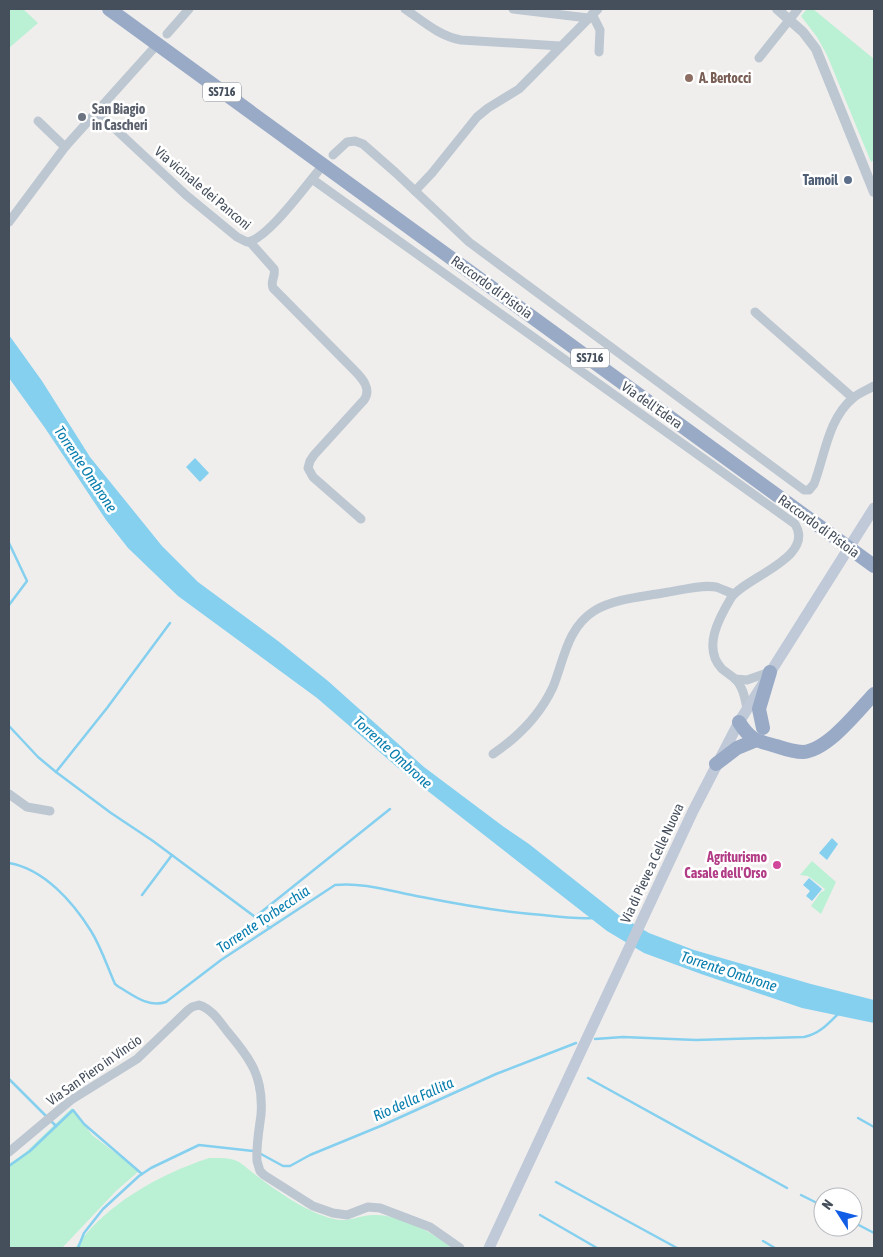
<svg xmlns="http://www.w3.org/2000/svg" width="883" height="1257" font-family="'Asap Condensed',sans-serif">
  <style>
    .green { fill: #baf0d3 }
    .water { fill: #85d0ef }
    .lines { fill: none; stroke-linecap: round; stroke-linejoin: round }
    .stream { stroke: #85d0ef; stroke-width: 2.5 }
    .minor { stroke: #bdc7d1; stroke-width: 9 }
    .tertiary { stroke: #bdc7d1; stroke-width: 10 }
    .secondary { stroke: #bfc9d8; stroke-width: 11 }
    .trunk { stroke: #98aac6; stroke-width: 14 }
    .education-dot { fill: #8d6e63; stroke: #fff; stroke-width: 2 }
    .worship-dot { fill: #6b7280; stroke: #fff; stroke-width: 2 }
    .service-dot { fill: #5c6f8a; stroke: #fff; stroke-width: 2 }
    .hotel-dot { fill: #d1479c; stroke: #fff; stroke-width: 2 }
    .labels { text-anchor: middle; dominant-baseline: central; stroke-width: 5; stroke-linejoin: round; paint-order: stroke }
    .shield { fill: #fff; stroke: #7d848d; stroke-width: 1 }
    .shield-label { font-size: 12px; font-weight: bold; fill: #454f5c }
    .education-label { font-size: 14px; font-weight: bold; fill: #785e54; stroke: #fff; text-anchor: start }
    .worship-label { font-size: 14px; font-weight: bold; fill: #5b616d; stroke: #fff; text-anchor: start }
    .service-label { font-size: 14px; font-weight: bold; fill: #4e5e75; stroke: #fff; text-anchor: end }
    .street-label { font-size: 14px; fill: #454f5c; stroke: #fff }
    .hotel-label { font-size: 14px; font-weight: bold; fill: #b23c85; stroke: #fff; text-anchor: end }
    .water-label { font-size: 15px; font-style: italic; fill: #077dad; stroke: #fff }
  </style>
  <rect width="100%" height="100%" fill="#f0eeed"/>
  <g class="green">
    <path d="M9,9h14l15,14 -29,25z"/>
    <path d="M807,9h6l61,50v101l-3,2 -44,-107 -10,-18 -16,-21z"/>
    <path d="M812,861l24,21 -15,32 -10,-8 10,-14 3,-1 1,-2 -17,-13 -8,-1z"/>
    <path d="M72,1108l20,27 47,36 -23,20 -54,57h-52l-1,-1v-83l17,-12z"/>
    <path d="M209,1158c9,0 22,-1 30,4 6,4 12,10 18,14 21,16 51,37 77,43 14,4 28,-5 42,-4 27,1 56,17 76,33h-377c31,-44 83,-73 134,-90z"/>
  </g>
  <g class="water">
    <path d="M9,335l33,46 48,76 72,89 36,36 80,59 50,40 96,86 80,60 25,17 91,72 29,17 45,17 117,34 63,16v23l-72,-15 -101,-34 -57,-21 -37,-22 -210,-164 -80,-69 -139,-102 -50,-48 -22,-28 -61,-92 -36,-50z"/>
    <path d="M195,458l14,15 -9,9 -14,-15z"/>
    <path d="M832,838l6,6 -11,16 -8,-7z"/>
    <path d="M809,878l13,11 -10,12 -6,-5 4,-5 -7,-6z"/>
  </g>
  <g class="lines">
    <g class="stream">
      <path d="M9,543l18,38 -18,24"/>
      <path d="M9,726l29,31 18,15 55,41 42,28 117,87"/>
      <path d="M56,772l51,-64 63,-85"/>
      <path d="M9,863c35,6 64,39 82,68 10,16 16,35 24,53l4,3c14,8 29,21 47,15l55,-42 114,-75c30,-3 58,7 87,12 40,8 80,15 121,18 17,2 33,4 50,3"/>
      <path d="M142,895l30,-40"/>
      <path d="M255,917l135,-108"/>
      <path d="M595,1039l28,-2 73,3 108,-3c15,-3 23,-12 34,-23"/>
      <path d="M588,1078l199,110"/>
      <path d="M9,1079l47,47"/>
      <path d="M858,1118l16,9"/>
      <path d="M261,1154l22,12h7l20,-11 73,-30 113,-51 80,-31"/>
      <path d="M9,1166l21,-15 43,-41 11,14 58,50"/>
      <path d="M556,1182l121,66"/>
      <path d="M801,1195l22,11"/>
      <path d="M540,1215l57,33"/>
      <path d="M853,1222l21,11"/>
      <path d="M763,1241l12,7"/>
      <path d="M78,1248l6,-15 19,-24 36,-33 12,-8 48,-23 54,6"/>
    </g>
    <g class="minor">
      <path d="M405,9c18,12 34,27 56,31l99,6"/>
      <path d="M513,9l75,9"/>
      <path d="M592,14l8,16 -1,22"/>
      <path d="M167,34l22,-25"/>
      <path d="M759,58l39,-49"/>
      <path d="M97,112l89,83 51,42 10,5c20,-2 59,-57 73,-73"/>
      <path d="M38,121l27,26"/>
      <path d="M333,155l14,-13 8,-1 8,3 33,29 73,69 335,248h5l5,-6c11,-29 14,-65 39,-86 6,-5 14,-8 21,-12"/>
      <path d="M312,179l483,345c21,34 -52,54 -64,74 -12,20 -29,50 -9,71 4,3 8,6 12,9 9,8 11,20 13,31"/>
      <path d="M415,191l17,-18 45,-56 11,-9 31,-19 79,-80"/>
      <path d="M9,222l56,-75 89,-99"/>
      <path d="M250,242l24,27c2,7 -4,12 -1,19l81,82c8,8 18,19 10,30l-50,55 -4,6 -2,7 5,9 48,42"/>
      <path d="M755,312l98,86"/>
      <path d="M735,679l12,1 23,-8"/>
      <path d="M493,754c25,-17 47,-39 60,-67 11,-27 14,-59 41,-76 19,-12 47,-14 69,-18 16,-2 37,-9 53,-6 6,2 12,5 18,7"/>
      <path d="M9,794l18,13 23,4"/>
      <path d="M9,1152l62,-52 66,-41 51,-49 4,-3 7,-2c13,4 21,17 28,26 23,27 37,46 34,84 -2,15 -5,31 -4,46l3,10 4,4 49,31 20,7 14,2 21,-8 12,1 50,19 30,21"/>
    </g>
    <path class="tertiary" d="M777,9l26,23 13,17 58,143"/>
    <path class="secondary" d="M489,1248l204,-437 46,-89 135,-214"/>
    <g class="trunk">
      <path d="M109,9l765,557"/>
      <path d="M739,722c11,18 18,19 37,24 9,3 18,6 27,6 25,-2 54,-40 71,-58"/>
      <path d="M763,728l-4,-19 11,-37"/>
      <path d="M716,764l21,-16 17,-7"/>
    </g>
  </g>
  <circle class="education-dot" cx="689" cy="78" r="5"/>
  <circle class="worship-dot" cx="82" cy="117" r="5"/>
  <circle class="service-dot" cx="848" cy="180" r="5"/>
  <circle class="hotel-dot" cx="777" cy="865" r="5"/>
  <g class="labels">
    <g class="shield">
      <rect x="203" y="82.5" width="38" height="19" rx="4"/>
      <rect x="571" y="348.5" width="38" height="19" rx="4"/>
    </g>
    <g class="shield-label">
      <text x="222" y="92">SS716</text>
      <text x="590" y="358">SS716</text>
    </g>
    <g class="education-label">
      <text x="699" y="78">A. Bertocci</text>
    </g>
    <g class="worship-label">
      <text x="92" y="109">San Biagio<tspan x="92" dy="16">in Cascheri</tspan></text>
    </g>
    <g class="service-label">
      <text x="838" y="180">Tamoil</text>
    </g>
    <g class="street-label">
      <text transform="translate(203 188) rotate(40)">Via vicinale dei Panconi</text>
      <text transform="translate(492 287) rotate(36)">Raccordo di Pistoia</text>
      <text transform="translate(652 405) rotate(35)">Via dell'Edera</text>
      <text transform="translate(819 526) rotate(36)">Raccordo di Pistoia</text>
      <text transform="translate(652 863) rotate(-65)">Via di Pieve a Celle Nuova</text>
      <text transform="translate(94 1070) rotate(-35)">Via San Piero in Vincio</text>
    </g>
    <g class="hotel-label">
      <text x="767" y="857">Agriturismo<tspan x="767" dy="16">Casale dell'Orso</tspan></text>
    </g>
    <g class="water-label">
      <text transform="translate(86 469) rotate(56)">Torrente Ombrone</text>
      <text transform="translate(393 752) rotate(42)">Torrente Ombrone</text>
      <text transform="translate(263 919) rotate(-34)">Torrente Torbecchia</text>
      <text transform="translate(729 971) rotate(18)">Torrente Ombrone</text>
      <text transform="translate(413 1099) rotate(-24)">Rio della Fallita</text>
    </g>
  </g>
  <rect width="883" height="1257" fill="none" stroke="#454f5c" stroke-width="20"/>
  <g transform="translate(838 1212) rotate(306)"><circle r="24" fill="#ffffff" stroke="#b5b9be"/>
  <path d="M0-4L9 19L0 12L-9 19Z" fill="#125de6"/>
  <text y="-8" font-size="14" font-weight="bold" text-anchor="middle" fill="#454f5c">N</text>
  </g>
</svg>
